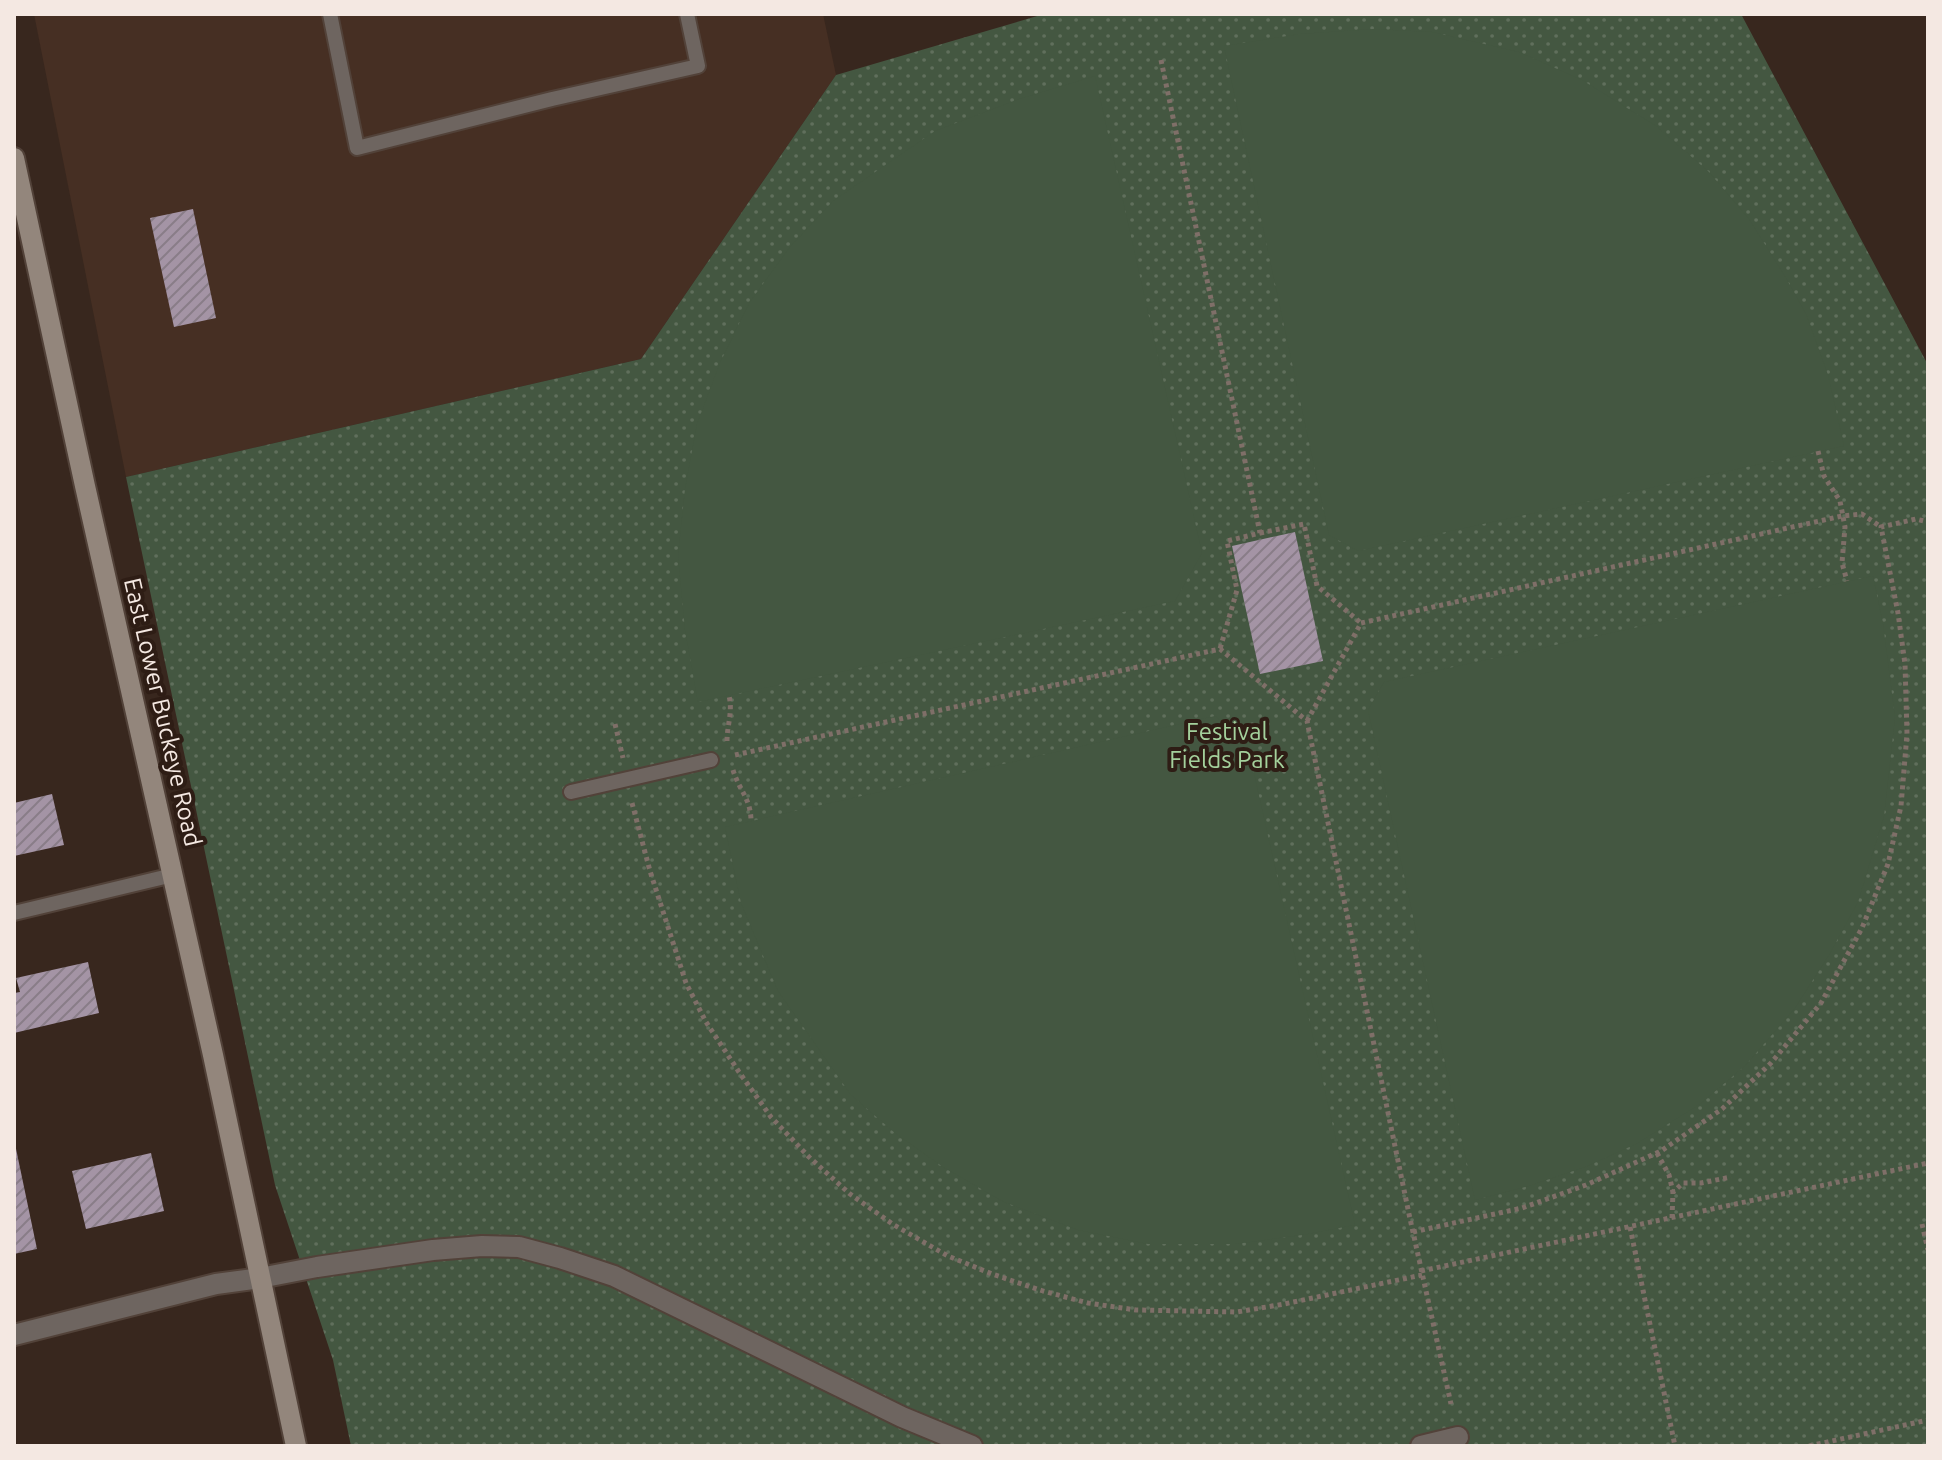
<svg xmlns="http://www.w3.org/2000/svg" width="1942" height="1460" font-family="Ubuntu,sans-serif">
  <style>
    .built { fill: #462f23 }
    .park { fill: url(#park-dots) }
    .pitch { fill: #445741 }
    .building { fill: url(#building-hatch) }
    .lines { fill: none; stroke-linecap: round; stroke-linejoin: round }
    .service-casing { stroke: #524239; stroke-width: 18 }
    .minor-casing { stroke: #524239; stroke-width: 24 }
    .tertiary-casing { stroke: #524239; stroke-width: 24 }
    .secondary-casing { stroke: #524239; stroke-width: 24 }
    .path { stroke: #7f6f68; stroke-width: 5; stroke-dasharray: 4 4; stroke-linecap: butt }
    .service { stroke: #6e6560; stroke-width: 14 }
    .minor { stroke: #6e6560; stroke-width: 20 }
    .tertiary { stroke: #6e6560; stroke-width: 20 }
    .secondary { stroke: #93867c; stroke-width: 20 }
    .labels { text-anchor: middle; dominant-baseline: central; stroke-width: 8; stroke-linejoin: round; paint-order: stroke }
    .street-label { font-size: 24px; fill: #f4e8e2; stroke: #2e1d15 }
    .park-label { font-size: 24px; fill: #a4d19c; stroke: #2e1d15 }
  </style>
  <defs>
    <pattern id="park-dots" width="8" height="8" patternUnits="userSpaceOnUse" patternTransform="scale(2)"><rect width="8" height="8" fill="#445741"/><path d="M2 2h.1M6 6h.1" fill="none" stroke="#606f5c" stroke-width="1.8" stroke-linecap="round"/></pattern>
    <pattern id="building-hatch" width="6" height="6" patternUnits="userSpaceOnUse" patternTransform="scale(2)"><rect width="6" height="6" fill="#a494a5"/><path d="M-1 1l2-2M0 6l6-6M5 7l2-2" fill="none" stroke="#897d88"/></pattern>
  </defs>
  <rect width="100%" height="100%" fill="#38271e"/>
  <path class="built" d="M34,14h789l13,61 -195,284 -515,118z"/>
  <path class="park" d="M1044,14h697l187,351v1081h-1577l-18,-86 -58,-175 -149,-708 515,-118 195,-284z"/>
  <g class="pitch">
    <path d="M1373,29l59,3 87,20 63,28 74,46 53,46 40,47 37,59 20,36 22,61 16,71 -486,105 -29,-16 -105,-489 76,-12z"/>
    <path d="M1095,76l107,477 -27,48 -477,101 -13,-72 -7,-74 7,-67 12,-65 23,-61 29,-60 41,-56 43,-46 102,-70 84,-32z"/>
    <path d="M1873,576l10,48 12,93 -11,99 -26,86 -29,53 -34,53 -50,58 -45,38 -64,40 -51,23 -56,19 -54,14 -107,-490 16,-28z"/>
    <path d="M1215,716l32,26 108,483 -53,10 -67,9h-87l-70,-14 -74,-28 -61,-35 -48,-34 -44,-38 -73,-104 -37,-88 -16,-76z"/>
  </g>
  <g class="building">
    <path d="M193,209l23,109 -42,9 -24,-109z"/>
    <path d="M1295,532l28,129 -63,13 -28,-128z"/>
    <path d="M52,794l12,51 -50,11v-53z"/>
    <path d="M88,962l11,51 -85,20v-40l6,-1 -4,-14z"/>
    <path d="M14,1144h1l22,105 -23,5z"/>
    <path d="M151,1153l13,58 -78,18 -14,-58z"/>
  </g>
  <g class="lines">
    <g class="service-casing">
      <g id="service">
        <path d="M330,14l27,134 195,-49 146,-33 -11,-52"/>
        <path d="M571,792l140,-32"/>
        <path d="M14,913l159,-38"/>
      </g>
    </g>
    <g class="minor-casing">
      <g id="minor">
        <path d="M260,1278l57,-11 116,-17 49,-4 37,1 41,11 54,18 288,141 70,29"/>
        <path d="M1421,1446l37,-9"/>
      </g>
    </g>
    <g class="tertiary-casing">
      <path id="tertiary" d="M14,1335l202,-51 44,-6"/>
    </g>
    <g class="secondary-casing">
      <path id="secondary" d="M14,158l71,328 128,569 83,391"/>
    </g>
    <g class="path">
      <path d="M1161,60l99,473 -33,8 10,49 -17,59"/>
      <path d="M1818,451l6,25 16,25 5,26 -3,36 5,18"/>
      <path d="M1260,533l44,-9 13,62 44,37"/>
      <path d="M1307,721l54,-98 481,-107 20,-2 19,13"/>
      <path d="M615,724l8,34"/>
      <path d="M727,741c0,-16 6,-29 2,-45"/>
      <path d="M735,755l485,-106 87,72 102,493 42,190"/>
      <path d="M733,770c6,20 18,29 18,51"/>
      <path d="M632,803l18,68 36,112 20,39 33,50 32,45 38,40 41,37 44,31 54,31 44,18 51,17 45,12 48,7 101,2 47,-8 138,-29"/>
      <path d="M1657,1153l12,22 4,17"/>
      <path d="M1672,1218l1,-26 10,-9h18l30,-6"/>
      <path d="M1922,1224l6,26"/>
      <path d="M1630,1227l45,219"/>
      <path d="M1413,1232l109,-24 64,-23 75,-34 61,-42 49,-46 50,-60 41,-75 26,-64 13,-58 6,-72 -2,-70 -7,-51 -17,-86 35,-8 12,3"/>
      <path d="M1421,1271l507,-108"/>
      <path d="M1809,1446l119,-26"/>
    </g>
    <use href="#service" class="service"/>
    <use href="#minor" class="minor"/>
    <use href="#tertiary" class="tertiary"/>
    <use href="#secondary" class="secondary"/>
  </g>
  <g class="labels">
    <g class="street-label">
      <text transform="translate(163 712) rotate(77)">East Lower Buckeye Road</text>
    </g>
    <g class="park-label">
      <text x="1227" y="731">Festival<tspan x="1227" dy="28">Fields Park</tspan></text>
    </g>
  </g>
  <rect width="1942" height="1460" fill="none" stroke="#f4e8e2" stroke-width="32"/>
</svg>
